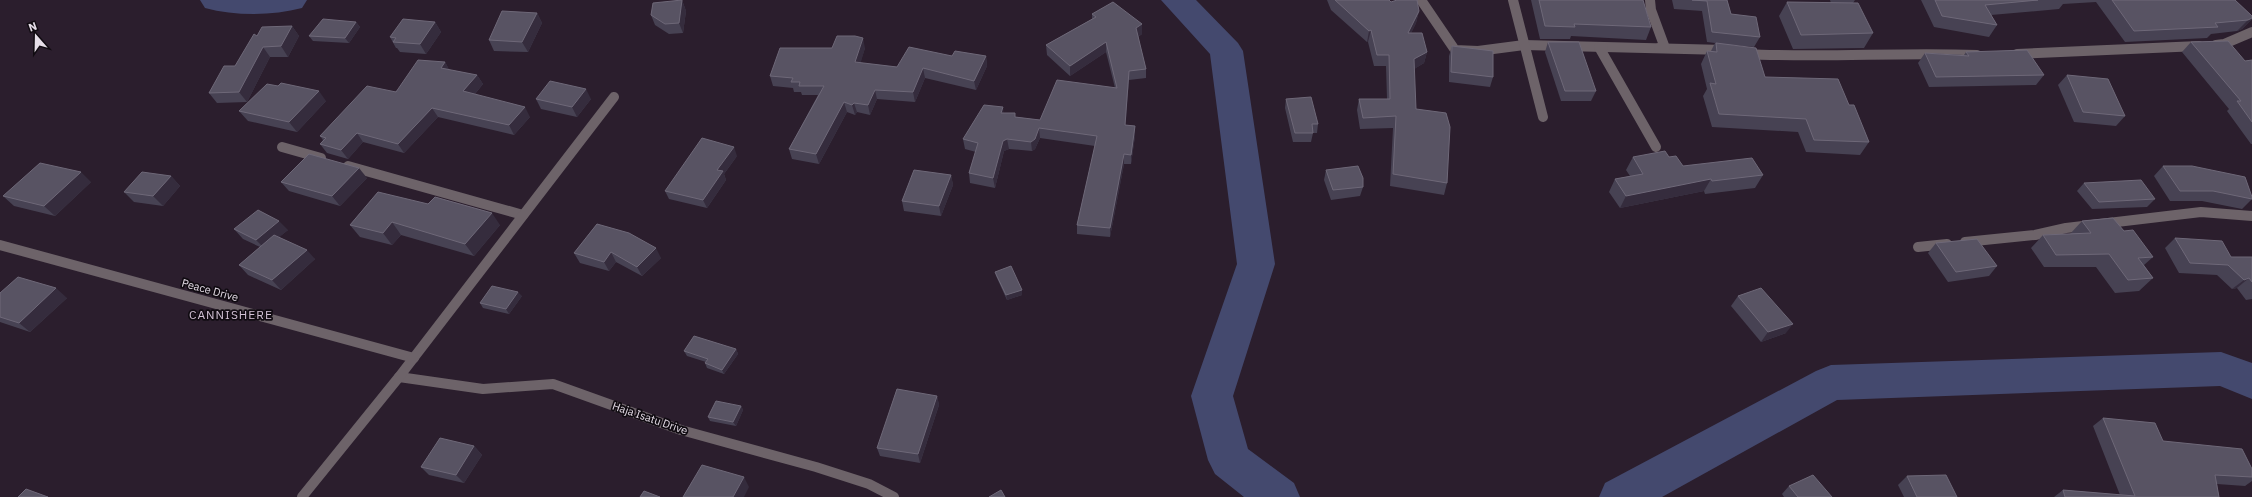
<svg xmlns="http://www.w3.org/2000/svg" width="2252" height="497" font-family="'IBM Plex Sans',sans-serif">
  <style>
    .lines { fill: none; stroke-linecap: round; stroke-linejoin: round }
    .river { fill: #44496e; fill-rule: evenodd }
    .street { stroke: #6d6369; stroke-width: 10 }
    .wall { fill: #474253 }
    .shaded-wall { fill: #352c3d }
    .building { fill: #585363; stroke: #6e6878 }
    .labels { text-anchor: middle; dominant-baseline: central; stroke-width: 3.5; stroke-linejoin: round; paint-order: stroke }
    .street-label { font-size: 11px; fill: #e6dee8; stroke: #100b11 }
    .neighbourhood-label { font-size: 12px; letter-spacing: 1px; fill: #d2c1d5; stroke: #100b11 }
  </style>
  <rect width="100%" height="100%" fill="#2b1e2d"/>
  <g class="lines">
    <g class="river">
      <path d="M200,0h107l-5,8c-30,8 -67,8 -97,0z"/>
      <path d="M1161,0h35l42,43 5,8 32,213 -42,132 15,53 46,34 6,14h-56l-29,-23 -7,-14 -17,-64 46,-132 -27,-210z"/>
      <path d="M2221,352l31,11v36l-32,-13 -383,14 -175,97h-63l6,-14 211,-112 15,-6z"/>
    </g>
    <g class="street">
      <path d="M1421,0l34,50 23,1 46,-6 201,5"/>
      <path d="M1513,0l30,117"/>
      <path d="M1650,0l1,10 14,38h-6"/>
      <path d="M2216,45l8,-1 28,-12"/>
      <path d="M1603,47h-4l57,100"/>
      <path d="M1745,54c77,4 155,-2 232,1"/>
      <path d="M2017,54l182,-8"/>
      <path d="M282,147l39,11"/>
      <path d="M348,166l175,49"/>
      <path d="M1965,242l70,-7 31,-7 135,-16 51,4"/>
      <path d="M0,245l414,113"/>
      <path d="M1918,247l29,-3"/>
      <path d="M399,377l84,12 70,-5 128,46 135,37 53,17 25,13"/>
      <path d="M302,497l97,-120 215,-280"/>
    </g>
  </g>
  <g class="wall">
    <path d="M682,0l4,11 -3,22 -14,1 -14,-9 -4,-10z"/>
    <path d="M1327,0h62l2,2 28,9 -3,12 -5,10 16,19 -3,11 -10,6 2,40 31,74 -3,12 -54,-9 3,-58 -33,1 -3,-19 2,-11h28l-1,-33h-12l-6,-24h-1l-36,-32z"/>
    <path d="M1531,0h112l8,27 -5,13 -75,-4 -1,3h-30z"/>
    <path d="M1672,0h55l4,14 29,23 -6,10 -23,-2 34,32 84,28 20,37 -9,13 -54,-3 -8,-20 -86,-5 -9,-31 4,-7 -6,-25 6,-13h4l4,-8 -8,-1 -5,-31 -28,-2z"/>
    <path d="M1830,0h25l-2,3 20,30 -9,15 -71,1 -14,-33 8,-14 44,1z"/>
    <path d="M1921,0h314l17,16v3l-10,10 -5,2 -26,3 -4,4 -82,4 -29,-40 -33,2 -4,5 -68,6 6,10 -8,12 -55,-10z"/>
    <path d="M537,13l5,10 -14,29 -34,-1 -5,-11z"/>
    <path d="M1092,14l50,20 -4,3 8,32v9l-17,2 -4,45 10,1v10l-4,28h-7l-14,73 -33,-3v-9l18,-79 -55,-8 -5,11 -3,2 -23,-2 -5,2 -9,37 -25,-5 -1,-10 7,-21 -11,-3 -2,-10 40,-26 12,4 25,3 75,-32 -9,-36 -36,24 -23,-21 -1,-10 46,-26z"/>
    <path d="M356,22l4,5 -11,16 -36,-2 -4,-5z"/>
    <path d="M435,22l6,10 -15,22 -26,-2 -3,-4h-1l-6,-11z"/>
    <path d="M292,26l7,10 -11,21h-18l-23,45 -30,1 -8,-10 26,-27z"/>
    <path d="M1548,42l48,49 -5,10h-30l-16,-49z"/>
    <path d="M2191,42l54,19 7,-1v84h-1l-24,-33 2,-2 -47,-57z"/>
    <path d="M1452,46l41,31 -3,10 -41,-5v-26z"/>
    <path d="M832,48h33l-5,15 37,4 55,-11h34l1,10 -11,24 -51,-12 -10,24 -38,-3 -7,16 -13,-3 -2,3 -8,-3 -28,52 -27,-5 -3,-10 29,-54h-16l-1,-3h-7l-1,-4 -20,-2 -3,-10z"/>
    <path d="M1966,52l78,23 -8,10 -107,2 -11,-24 7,-10 39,2z"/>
    <path d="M445,62l4,8 28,5 6,9 -8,10 55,23 -16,18 -76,-18 -34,36 -41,-11 -15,17 -21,-6 -7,-9 3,-4 -3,-4z"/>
    <path d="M2067,75l58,41 -9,10 -42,-4 -16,-37z"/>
    <path d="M536,99h55l-14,18 -36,-8z"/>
    <path d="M1286,99l32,25 -1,9h-4l-2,9h-18l-8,-34z"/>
    <path d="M326,101l-29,31 -49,-11 -9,-10z"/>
    <path d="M737,156l-13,18 2,6 -19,28 -38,-9 -4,-8z"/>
    <path d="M1633,157h36l14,9 80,9 -8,13 -50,6 -1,-3 -84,17 -11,-16 6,-13 15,-3 -4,-6z"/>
    <path d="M2163,166l89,31v2l-10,10 -40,-8h-32l-16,-25z"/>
    <path d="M1326,170l37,17 -3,9 -29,4 -7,-20z"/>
    <path d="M951,175l2,10 -12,31 -37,-5 -2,-10z"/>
    <path d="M171,176l9,10 -17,20 -29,-4 -10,-10z"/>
    <path d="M367,178l-27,28 -51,-15 -8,-9z"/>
    <path d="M91,182l-36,34 -41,-10 -11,-10z"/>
    <path d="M2084,183l71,16 -8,8 -55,2 -15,-18z"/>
    <path d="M378,192l122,33 -26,31 -73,-21 -9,10 -32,-8 -10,-12z"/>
    <path d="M2082,221l42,10 29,26 -9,8 9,13 -14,13 -24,2 -19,-26h-52l-13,-19 12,-13 27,-1z"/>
    <path d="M597,224l64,34 -19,18 -26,-14 -7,9 -29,-8 -6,-10z"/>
    <path d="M234,229l54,1 -9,7 36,22 -34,31 -33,-15 -9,-10 21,-18 -17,-8z"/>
    <path d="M2175,238l56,19h21v42l-6,1 -9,-12 -5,1 -15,-14 -38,-2 -14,-25z"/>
    <path d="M1936,243l61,23 -8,10 -41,6 -20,-29z"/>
    <path d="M995,272l27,18v5l-15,5 -11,-24z"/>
    <path d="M0,293l67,5 -37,34 -30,-10z"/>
    <path d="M522,296l-13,18 -26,-6 -3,-5z"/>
    <path d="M1738,296l48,37 -25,9 -30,-36z"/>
    <path d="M736,349l2,5 -14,20 -17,-6 -2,-5 1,-1 -19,-6 -3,-5z"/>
    <path d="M937,396l2,9 -19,58 -40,-7 -3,-8z"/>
    <path d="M741,406l2,4 -7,16 -26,-5 -2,-4z"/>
    <path d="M2103,418l60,23 89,28v12l-7,5 -28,-2 2,13h-165l9,-7 57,5 -27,-69z"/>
    <path d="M474,446l8,9 -18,28 -35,-8 -8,-8z"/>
    <path d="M1907,476l50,21h-53l-6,-12z"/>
    <path d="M1789,486l43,11h-48l-2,-3z"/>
  </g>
  <g class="shaded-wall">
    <path d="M682,0l4,11 -3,22 -4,-10z"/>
    <path d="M1419,11l-3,12 -11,22 3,-12z"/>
    <path d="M537,13l5,10 -14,29 -6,-10z"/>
    <path d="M2252,18v1l-10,10 -5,2 11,-11z"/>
    <path d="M356,22l4,5 -11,16 -4,-5z"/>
    <path d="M435,22l6,10 -15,22 -6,-10z"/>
    <path d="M1142,24v10l-6,4v-10z"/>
    <path d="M292,26l7,10 -11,21 -7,-11z"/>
    <path d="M1371,30l-3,12h-1l2,-11z"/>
    <path d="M863,38l2,10 -7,24 -3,-10z"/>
    <path d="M1106,42v10l-36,24v-10z"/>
    <path d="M263,47l7,10 -23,45 -8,-10z"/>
    <path d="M1427,52l-3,11 -13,8 3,-12z"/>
    <path d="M986,56l1,10 -11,24 -2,-9z"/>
    <path d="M445,62l5,9 -9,-3z"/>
    <path d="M923,68l2,10 -10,24 -2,-10z"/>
    <path d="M1129,71v9l-4,55v-10z"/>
    <path d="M477,75l6,9 -14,17 -6,-10z"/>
    <path d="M586,89l5,10 -14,18 -5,-10z"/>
    <path d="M875,90l2,9 -7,16 -2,-10z"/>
    <path d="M319,91l7,10 -29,31 -8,-10z"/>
    <path d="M844,102l3,10 -28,52 -3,-10z"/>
    <path d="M854,103l3,9 -2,3 -3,-10z"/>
    <path d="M525,107l5,10 -16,18 -5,-10z"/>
    <path d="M1003,107l1,10 -3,-4z"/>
    <path d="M432,108l6,9 -34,36 -6,-9z"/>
    <path d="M1135,126v10l-4,28v-9z"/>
    <path d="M1039,128l1,10 -5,11 -3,2 -1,-9z"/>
    <path d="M357,133l6,9 -15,17 -7,-9z"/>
    <path d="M1007,139l2,10 -5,2 -9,37 -2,-10 10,-37z"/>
    <path d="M734,147l3,9 -13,18 2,6 -19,28 -4,-8 14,-30z"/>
    <path d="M1124,154v10l-14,73v-9z"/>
    <path d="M359,168l8,10 -27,28 -8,-10z"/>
    <path d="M81,172l10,10 -36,34 -11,-10z"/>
    <path d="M951,175l2,10 -12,31 -2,-10z"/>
    <path d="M171,176l9,10 -17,20 -10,-10z"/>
    <path d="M1711,179l-7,12 -84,17 6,-12z"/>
    <path d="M492,213l8,12 -26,31 -9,-12z"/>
    <path d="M279,221l9,9 -23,19 -9,-9z"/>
    <path d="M392,222l9,13 -9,10 -9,-12z"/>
    <path d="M656,248l5,10 -19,18 -5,-9z"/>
    <path d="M307,250l8,9 -34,31 -9,-10z"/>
    <path d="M611,252l5,10 -7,9 -5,-9z"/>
    <path d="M2249,278l-12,10 -5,1 12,-9z"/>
    <path d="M56,288l11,10 -37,34 -11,-9z"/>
    <path d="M1022,290v5l-15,5 -1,-5z"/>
    <path d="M518,292l4,4 -13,18 -3,-5z"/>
    <path d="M1793,324l-7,9 -25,9 7,-10z"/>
    <path d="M736,349l2,5 -14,20 -2,-4z"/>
    <path d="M937,396l2,9 -19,58 -2,-9z"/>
    <path d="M741,406l2,4 -7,16 -3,-4z"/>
    <path d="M474,446l8,9 -18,28 -8,-8z"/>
    <path d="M744,477l5,10 -5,10h-11z"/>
  </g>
  <g class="building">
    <path d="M682,0l-3,23 -14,1 -14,-9 2,-12z"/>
    <path d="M1335,0h54l2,2 6,-2h20l2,11 -11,22h14l5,19 -13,7 2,50 30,4 4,14 -3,56 -54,-9 3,-58 -33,2 -4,-19h31l-1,-44h-12l-6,-25 -2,1z"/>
    <path d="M1539,0h104l8,27 -77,-3 1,3 -30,-1z"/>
    <path d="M1692,0h35l4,14 25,3 4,20 -48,-5 -5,-31z"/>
    <path d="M1935,0h103l-53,5 12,20 -55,-9z"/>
    <path d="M2112,0h123l17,16v2l-4,2 -33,3 3,4 -84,4z"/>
    <path d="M1113,2l29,22 -6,4 10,41 -17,2 -4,54 10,1 -4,29 -7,-1 -14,74 -33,-3 20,-89 -58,-8 -4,11 -4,3 -24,-3 -4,2 -10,37 -24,-5 9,-30 -15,-4 21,-34 19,2 -2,6h14v4l25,3 17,-40 60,8 -11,-46 -36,24 -24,-21 50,-28 -4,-3z"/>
    <path d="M1787,2l71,1 15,30 -72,2z"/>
    <path d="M502,11l35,2 -15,29 -33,-2z"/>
    <path d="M323,19l33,3 -11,16 -36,-2z"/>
    <path d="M403,19l32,3 -15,22 -27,-2 3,-4 -6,-1z"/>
    <path d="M292,26l-11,20 -18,1 -24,45 -30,1 15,-27h11l19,-32 3,2 5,-9z"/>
    <path d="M837,36h18l8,2 -8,24 42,5 12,-20 43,9 3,-5 31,5 -12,25 -51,-13 -10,24 -38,-2 -7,15 -14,-2 -2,2 -8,-3 -28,52 -27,-5 35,-63h-25l1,-4h-9l2,-4 -23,-2 10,-28h52z"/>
    <path d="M2228,41l17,20 7,-1v62l-15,-21h4l-50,-59z"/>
    <path d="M1548,42h31l17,49h-31z"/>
    <path d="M1716,43l40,5 9,29 73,2 11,26h5l15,37 -55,-2 -8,-21 -87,-5 -9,-31 6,1 -9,-33 10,1z"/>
    <path d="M1452,46l41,5v26l-42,-5z"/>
    <path d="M2027,50l17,25 -108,2 -11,-24 44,3 -3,-4z"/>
    <path d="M418,60l27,2 -4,6 36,7 -14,16 62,16 -16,18 -77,-17 -34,36 -41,-11 -16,17 -21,-6 6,-6 -6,-2 47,-50 29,6z"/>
    <path d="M2067,75l41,4 17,37 -42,-4z"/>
    <path d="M550,81l36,8 -14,18 -36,-8z"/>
    <path d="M281,83l38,8 -30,31 -50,-11 28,-27 11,2z"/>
    <path d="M1311,97l7,27h-6l1,9h-18l-9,-34z"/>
    <path d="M702,138l32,9 -17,23 6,1 -20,29 -38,-9z"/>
    <path d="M1665,151l4,6 7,-1 7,10 69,-8 11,17 -51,6 -1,-2 -85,17 -11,-17 28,-5 -10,-17z"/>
    <path d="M309,154l50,14 -27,28 -51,-14z"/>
    <path d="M40,163l41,9 -37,34 -41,-10z"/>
    <path d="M1358,166l5,12v9l-30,3 -7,-20z"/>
    <path d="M2163,166h29l53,11 7,20v2l-39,-8h-33z"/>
    <path d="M914,170l37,5 -12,31 -37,-5z"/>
    <path d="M142,172l29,4 -18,20 -29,-4z"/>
    <path d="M2141,180l14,19 -56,3 -15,-19z"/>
    <path d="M378,192l50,12 7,-7 57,16 -27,31 -73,-22 -9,11 -33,-8z"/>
    <path d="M258,210l21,11 -23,19 -22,-11z"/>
    <path d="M2113,218l11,13 9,-1 20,27 -15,1 15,20 -25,2 -19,-26 -53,1 -13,-20 48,-2 -9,-12z"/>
    <path d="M597,224l32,9 27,15 -19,19 -26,-15 -7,10 -30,-9z"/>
    <path d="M274,235l33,15 -35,30 -33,-15z"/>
    <path d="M2175,238l47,3 9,16h21v25l-3,-4 -5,2 -16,-15 -38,-2z"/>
    <path d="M1977,239l20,27 -41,6 -20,-29z"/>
    <path d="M1011,266l11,24 -16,5 -11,-23z"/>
    <path d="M18,277l38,11 -37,35 -19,-6v-24z"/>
    <path d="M492,286l26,6 -12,17 -26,-6z"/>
    <path d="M1761,288l32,36 -25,8 -30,-36z"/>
    <path d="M694,336l42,13 -14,21 -17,-7 3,-4 -24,-8z"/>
    <path d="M897,389l40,7 -19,58 -41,-6z"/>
    <path d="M716,401l25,5 -8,16 -25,-5z"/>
    <path d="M2103,418l52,5 8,18 79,8 10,20v8l-37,-2 4,22h-154l-2,-7 72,6z"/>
    <path d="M440,438l34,8 -18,29 -35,-8z"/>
    <path d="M702,465l42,12 -11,20h-50z"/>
    <path d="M1813,475l19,22h-34l-9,-11z"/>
    <path d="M1946,475l11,22h-40l-10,-21z"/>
    <path d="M26,489l22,8h-30z"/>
    <path d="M1001,490l4,7h-16z"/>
    <path d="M644,491l16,6h-20z"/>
  </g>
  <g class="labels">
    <g class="street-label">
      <text transform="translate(210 290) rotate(15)">Peace Drive</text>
      <text transform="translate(650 418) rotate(19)">Haja Isatu Drive</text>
    </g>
    <g class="neighbourhood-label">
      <text x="231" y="314">CANNISHERE</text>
    </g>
  </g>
  <g transform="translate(36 36) rotate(340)" stroke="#100b11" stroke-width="3" paint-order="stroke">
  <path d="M0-3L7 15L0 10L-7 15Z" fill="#e6dee8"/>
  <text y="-6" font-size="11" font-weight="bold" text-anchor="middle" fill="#e6dee8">N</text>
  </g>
</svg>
